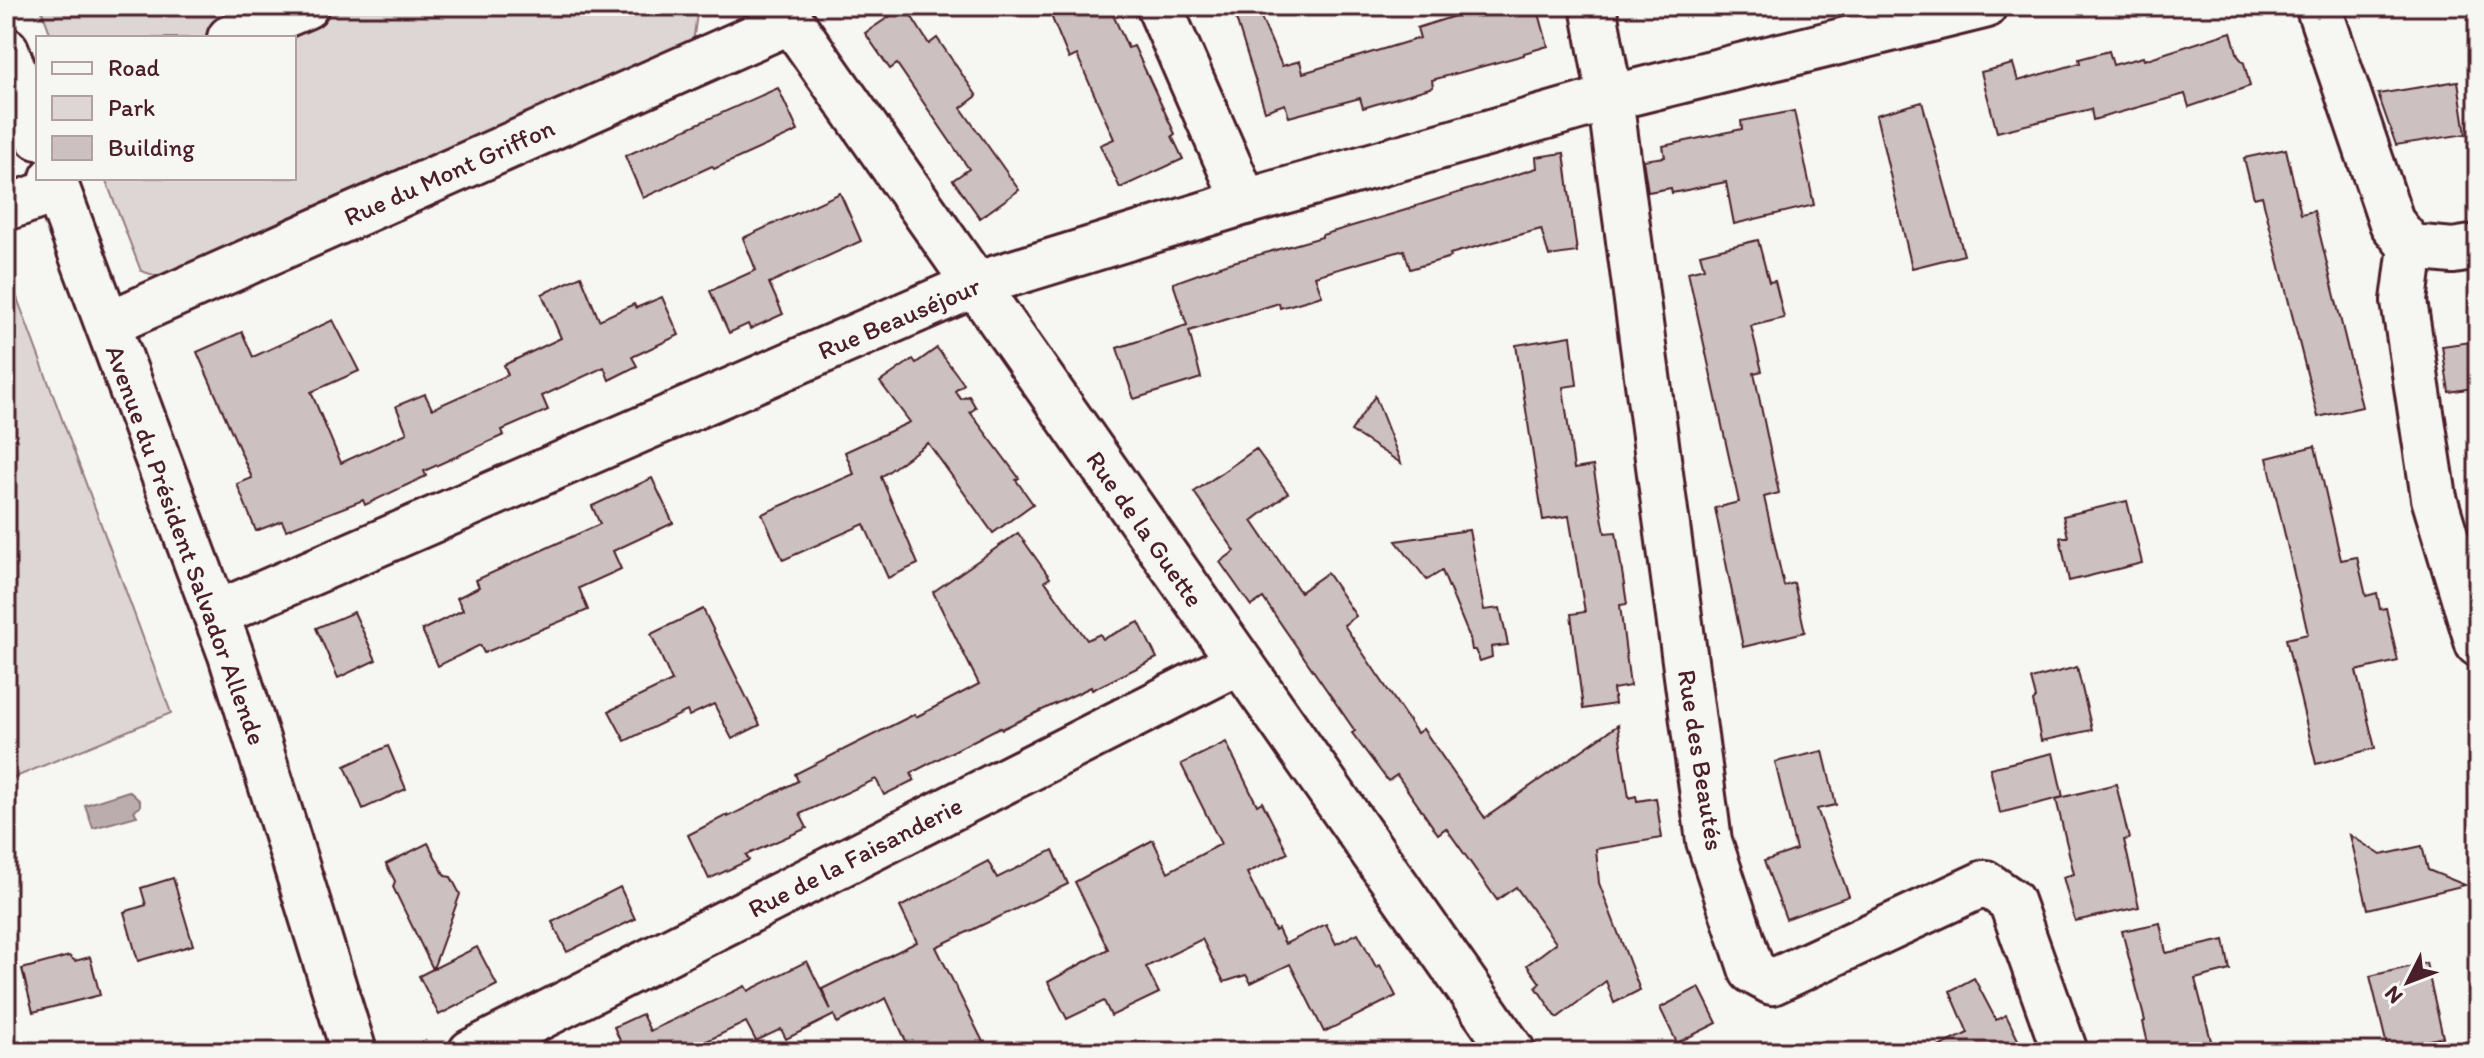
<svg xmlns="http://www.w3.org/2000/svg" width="2484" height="1058" font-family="Itim,sans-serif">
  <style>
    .green { fill: #ddd6d5; stroke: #947a80; stroke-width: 2 }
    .water { fill: #bbadae; stroke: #8e747a; stroke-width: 2 }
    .building { fill: #ccc1c0; stroke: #4a1f2b; stroke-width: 2 }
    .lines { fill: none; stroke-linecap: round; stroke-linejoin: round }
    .minor-casing { stroke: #4a1f2b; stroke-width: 50 }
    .minor { stroke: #f6f6f2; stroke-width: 44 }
    .labels { text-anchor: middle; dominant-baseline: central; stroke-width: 6; stroke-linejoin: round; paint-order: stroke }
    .street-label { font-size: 26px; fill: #4a1f2b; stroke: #f6f6f2 }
  </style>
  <rect width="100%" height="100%" fill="#f6f6f2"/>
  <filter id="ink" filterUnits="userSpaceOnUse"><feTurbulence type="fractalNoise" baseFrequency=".0125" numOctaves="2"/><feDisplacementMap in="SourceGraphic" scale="16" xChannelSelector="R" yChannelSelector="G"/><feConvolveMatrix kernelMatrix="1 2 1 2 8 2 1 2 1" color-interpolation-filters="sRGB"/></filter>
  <g filter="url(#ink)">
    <g class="green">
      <path d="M40,6h658l-5,37 -527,236 -25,-8 -36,-93h189v-140h-242z"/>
      <path d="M6,268l165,445 -165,68z"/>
    </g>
    <path class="water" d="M129,791l11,10v6l-6,4 3,5 -44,12 -8,-23z"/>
    <g class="building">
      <path d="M905,6l24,38 8,-6 40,58 -16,12 58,82 -39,28 -27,-38 16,-11 -72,-105 -7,5 -25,-36z"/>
      <path d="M1047,6h62l19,42 6,-2 41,88 -3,2 11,23 -63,29 -20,-43 14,-6 -37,-84 -8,4z"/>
      <path d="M1232,6h24l26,60 18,-5 3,12 117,-35 -3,-10 69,-22h51l11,40 -24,7v2l-92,25 1,7 -70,21 -3,-10 -71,19 -4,-13 -20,7z"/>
      <path d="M2231,32l7,24 6,7 6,23 -61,21 -4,-13 -92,26 -2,-11 -94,23 -16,-60 32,-8 5,17 62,-18 -1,-4 30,-8 4,14 30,-8 1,3z"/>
      <path d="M2458,81l8,53 -70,11 -18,-51z"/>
      <path d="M778,88l20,43 -84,38 -2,-3 -69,32 -18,-42z"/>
      <path d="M1922,102l42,153 -52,13 -36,-153z"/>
      <path d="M1794,111l20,94 -80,19 -8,-42 -54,11 -1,-5 -23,4 -5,-32 22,-3 -2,-11 79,-17 -1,-8z"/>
      <path d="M2286,149l15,65 13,-3 48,196 -44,10 -56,-221 -8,2 -10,-40z"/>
      <path d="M1564,153l13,99 -28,4 -8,-27 -91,25 1,3 -41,12 -6,-19 -89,26 7,20 -42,12 -1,-5 -90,28 12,47 -67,21 -17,-51 70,-23 -14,-42 53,-19 96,-27v-2l94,-28v-1l121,-38 -1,-11z"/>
      <path d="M840,193l21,48 -92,42 14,31 -33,15 -2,-5 -19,9 -19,-42 46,-21 -13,-32z"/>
      <path d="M1758,240l11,42 6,-1 9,37 -33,8 11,45 -8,2 25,120 -15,4 20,89 10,-3 11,49 -62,15 -28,-139 24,-6 -51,-230 16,-4 -4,-14z"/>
      <path d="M581,276l18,44 35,-16 2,4 26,-11 17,38 -47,22 5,9 -28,14 -5,-13 -62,29 6,14 -46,20 2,5 -80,36 2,5 -61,29 -2,-5 -77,30 -4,-9 -26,10 -19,-47 15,-6 -55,-126 45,-20 11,25 80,-37 26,51 -48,21 30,71 66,-30 -11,-27 29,-12 7,15 76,-34 -4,-10 57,-27 -19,-44z"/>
      <path d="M1571,336l6,49 -14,2 11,82 19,-3 12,67 11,-1 11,72 -7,1 10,81 -17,3 2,15 -32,5 -12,-95 14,-2 -16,-96 -26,4 -27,-175z"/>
      <path d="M2478,341v46l-29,5 -7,-46z"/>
      <path d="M937,348l27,36 -9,7 6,8 8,-3 7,12 -6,4 49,66 -3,2 17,24 -40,29 -65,-90 -47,34 37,87 -30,14 -24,-54 -81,36 -21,-46 92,-40 -9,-22 65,-30 -30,-40 33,-23 3,4z"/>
      <path d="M1375,396l26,67 -50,-32z"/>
      <path d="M2315,446l26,114 16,-3 9,39 11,-3 3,16 6,-1 12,53 -42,10 19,77 -59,16 -30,-125 22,-5 -41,-176z"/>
      <path d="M1256,449l32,44 -36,28 48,71 27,-19 29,43 -12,9 73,108 6,-4 62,89 133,-93 11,73 7,-2 1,5 19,-3 6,40 -66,11 3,34 41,107 -26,13 -8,-22 -49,37 -21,-31 4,-4 -13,-18 29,-22 -40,-56 -19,13 -51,-72 -8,6 -41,-59 -9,6 -36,-48 3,-2 -92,-133 -12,8 -31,-44 15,-11 -41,-59z"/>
      <path d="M652,478l21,45 -60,28 8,18 -42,19 9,22 -104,43 -4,-8 -42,21 -16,-36 41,-20 -6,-12 22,-11 -3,-7 124,-56 -8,-18z"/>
      <path d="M2127,501l15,62 -73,18 -9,-44h8l-5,-21z"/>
      <path d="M1469,530l15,80 16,-2 8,37 -17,2 1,10 -12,4 -5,-11h-3l-2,-12 -28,-67 -15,9 -31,-39z"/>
      <path d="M1018,533l32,45 -5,3 42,59 13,-6 3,5 36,-17 18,36 -65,32 -1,-3 -89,42 -2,-2 -89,46 3,7 -30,15 -8,-16 -76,35 7,14 -61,27 3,5 -40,19 -21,-44 39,-20 1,2 70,-36 -3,-7 120,-60 1,3 63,-33 -46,-92z"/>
      <path d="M703,609l57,116 -28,14 -18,-35 -25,12 -2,-5 -62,30 -16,-30 63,-30 -21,-47z"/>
      <path d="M354,612l22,48 -38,18 -22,-50z"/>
      <path d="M2077,667l15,63 -51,11 -8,-40 3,-3 -5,-19z"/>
      <path d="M1226,742l31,63 5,-3 26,51 -41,20 28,58 3,-2 7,15 41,-20 10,20 22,-11 18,34 4,-2 16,31 -72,36 -34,-68 -39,19 -5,-8 -22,7 -22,-43 -56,28 13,26 -48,23 -7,-15 -37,18 -19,-37 60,-33 -33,-67 78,-42 15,32 53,-28 -40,-80z"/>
      <path d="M388,746l18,43 -43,20 -18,-43z"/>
      <path d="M1823,751l13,54 -19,4 32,87 -63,23 -22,-58 32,-11 -21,-88z"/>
      <path d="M2053,753l10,44 -63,16 -10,-45z"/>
      <path d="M2116,784l13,55 -5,1 15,67 -64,14 -12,-44 11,-3 -18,-75z"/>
      <path d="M2350,835l31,20 41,-9 6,24 37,15 -97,24z"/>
      <path d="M428,843l17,33 6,1 9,17 -27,75 44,-22 20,38 -58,30 -20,-39 14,-7 -40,-82 2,-6 -9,-17z"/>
      <path d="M1053,850l15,34 -132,63 52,105h-77l-25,-54 -49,25 -3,-8 -48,24 -5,-10 -25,12 -10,-19 -62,30h-77l15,-7 -8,-18 28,-13 8,17 95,-45 3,5 59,-30 24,49 -9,-21 95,-47 -17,-35 88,-46 9,17z"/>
      <path d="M173,878l20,67 -55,16 -14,-49 22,-7 -5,-17z"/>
      <path d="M620,887l15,32 -68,33 -15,-30z"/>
      <path d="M2160,923l6,30 58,-13 6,30 -35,9 19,73h-64l-7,-30 2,-1 -23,-90z"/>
      <path d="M69,956l6,5 15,-4 10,38 -67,17 -11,-43z"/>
      <path d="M2426,963l17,74 -55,13 -18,-74z"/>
      <path d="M1974,978l22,42 10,-5 18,37h-96l40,-19 -18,-42z"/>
      <path d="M1699,987l18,36 -40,20 -17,-35z"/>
    </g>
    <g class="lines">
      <g class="minor-casing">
        <g id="minor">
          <path d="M778,6l13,15 722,1031"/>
          <path d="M1159,6l86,196"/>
          <path d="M1593,6l17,92 99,743 43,130 20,11 213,-99 26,18 54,151"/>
          <path d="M2318,6l74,217 19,24 42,4 25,-4"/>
          <path d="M230,38l76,-32"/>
          <path d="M6,50l32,87"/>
          <path d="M53,178l178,477 123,397"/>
          <path d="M6,208l51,-18"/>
          <path d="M2411,247l-7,54 30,197 44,146"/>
          <path d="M108,324l683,-303"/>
          <path d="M216,614l758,-329 271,-83 365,-104 374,-92"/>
          <path d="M471,1052l768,-390"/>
        </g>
      </g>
      <use href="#minor" class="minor"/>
    </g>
  </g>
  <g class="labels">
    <g class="street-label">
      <text transform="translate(449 172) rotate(-24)">Rue du Mont Griffon</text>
      <text transform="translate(899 318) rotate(-23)">Rue Beauséjour</text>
      <text transform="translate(1145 529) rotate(55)">Rue de la Guette</text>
      <text transform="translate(186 545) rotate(70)">Avenue du Président Salvador Allende</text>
      <text transform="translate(1701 760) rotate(81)">Rue des Beautés</text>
      <text transform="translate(855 857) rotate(-27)">Rue de la Faisanderie</text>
    </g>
  </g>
  <rect width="2484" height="1058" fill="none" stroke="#f6f6f2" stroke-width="32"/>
  <rect x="16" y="16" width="2452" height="1026" fill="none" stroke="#4a1f2b" stroke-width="3" filter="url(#ink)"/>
  <rect x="36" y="36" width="260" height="144" fill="#f6f6f2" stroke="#b1a0a2" stroke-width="2"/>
  <rect x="52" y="62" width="40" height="12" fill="#f6f6f2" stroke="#b1a0a2" stroke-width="2"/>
  <text x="108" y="76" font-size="24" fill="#4a1f2b">Road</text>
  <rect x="52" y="96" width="40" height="24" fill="#ddd6d5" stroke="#b1a0a2" stroke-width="2"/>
  <text x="108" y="116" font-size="24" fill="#4a1f2b">Park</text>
  <rect x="52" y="136" width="40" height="24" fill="#ccc1c0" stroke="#b1a0a2" stroke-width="2"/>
  <text x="108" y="156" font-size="24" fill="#4a1f2b">Building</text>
  <g transform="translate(2408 982) rotate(228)" stroke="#f6f6f2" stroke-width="6" paint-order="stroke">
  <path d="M0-6L14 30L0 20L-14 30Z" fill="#4a1f2b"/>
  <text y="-12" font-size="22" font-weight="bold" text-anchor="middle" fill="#4a1f2b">N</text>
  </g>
</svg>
